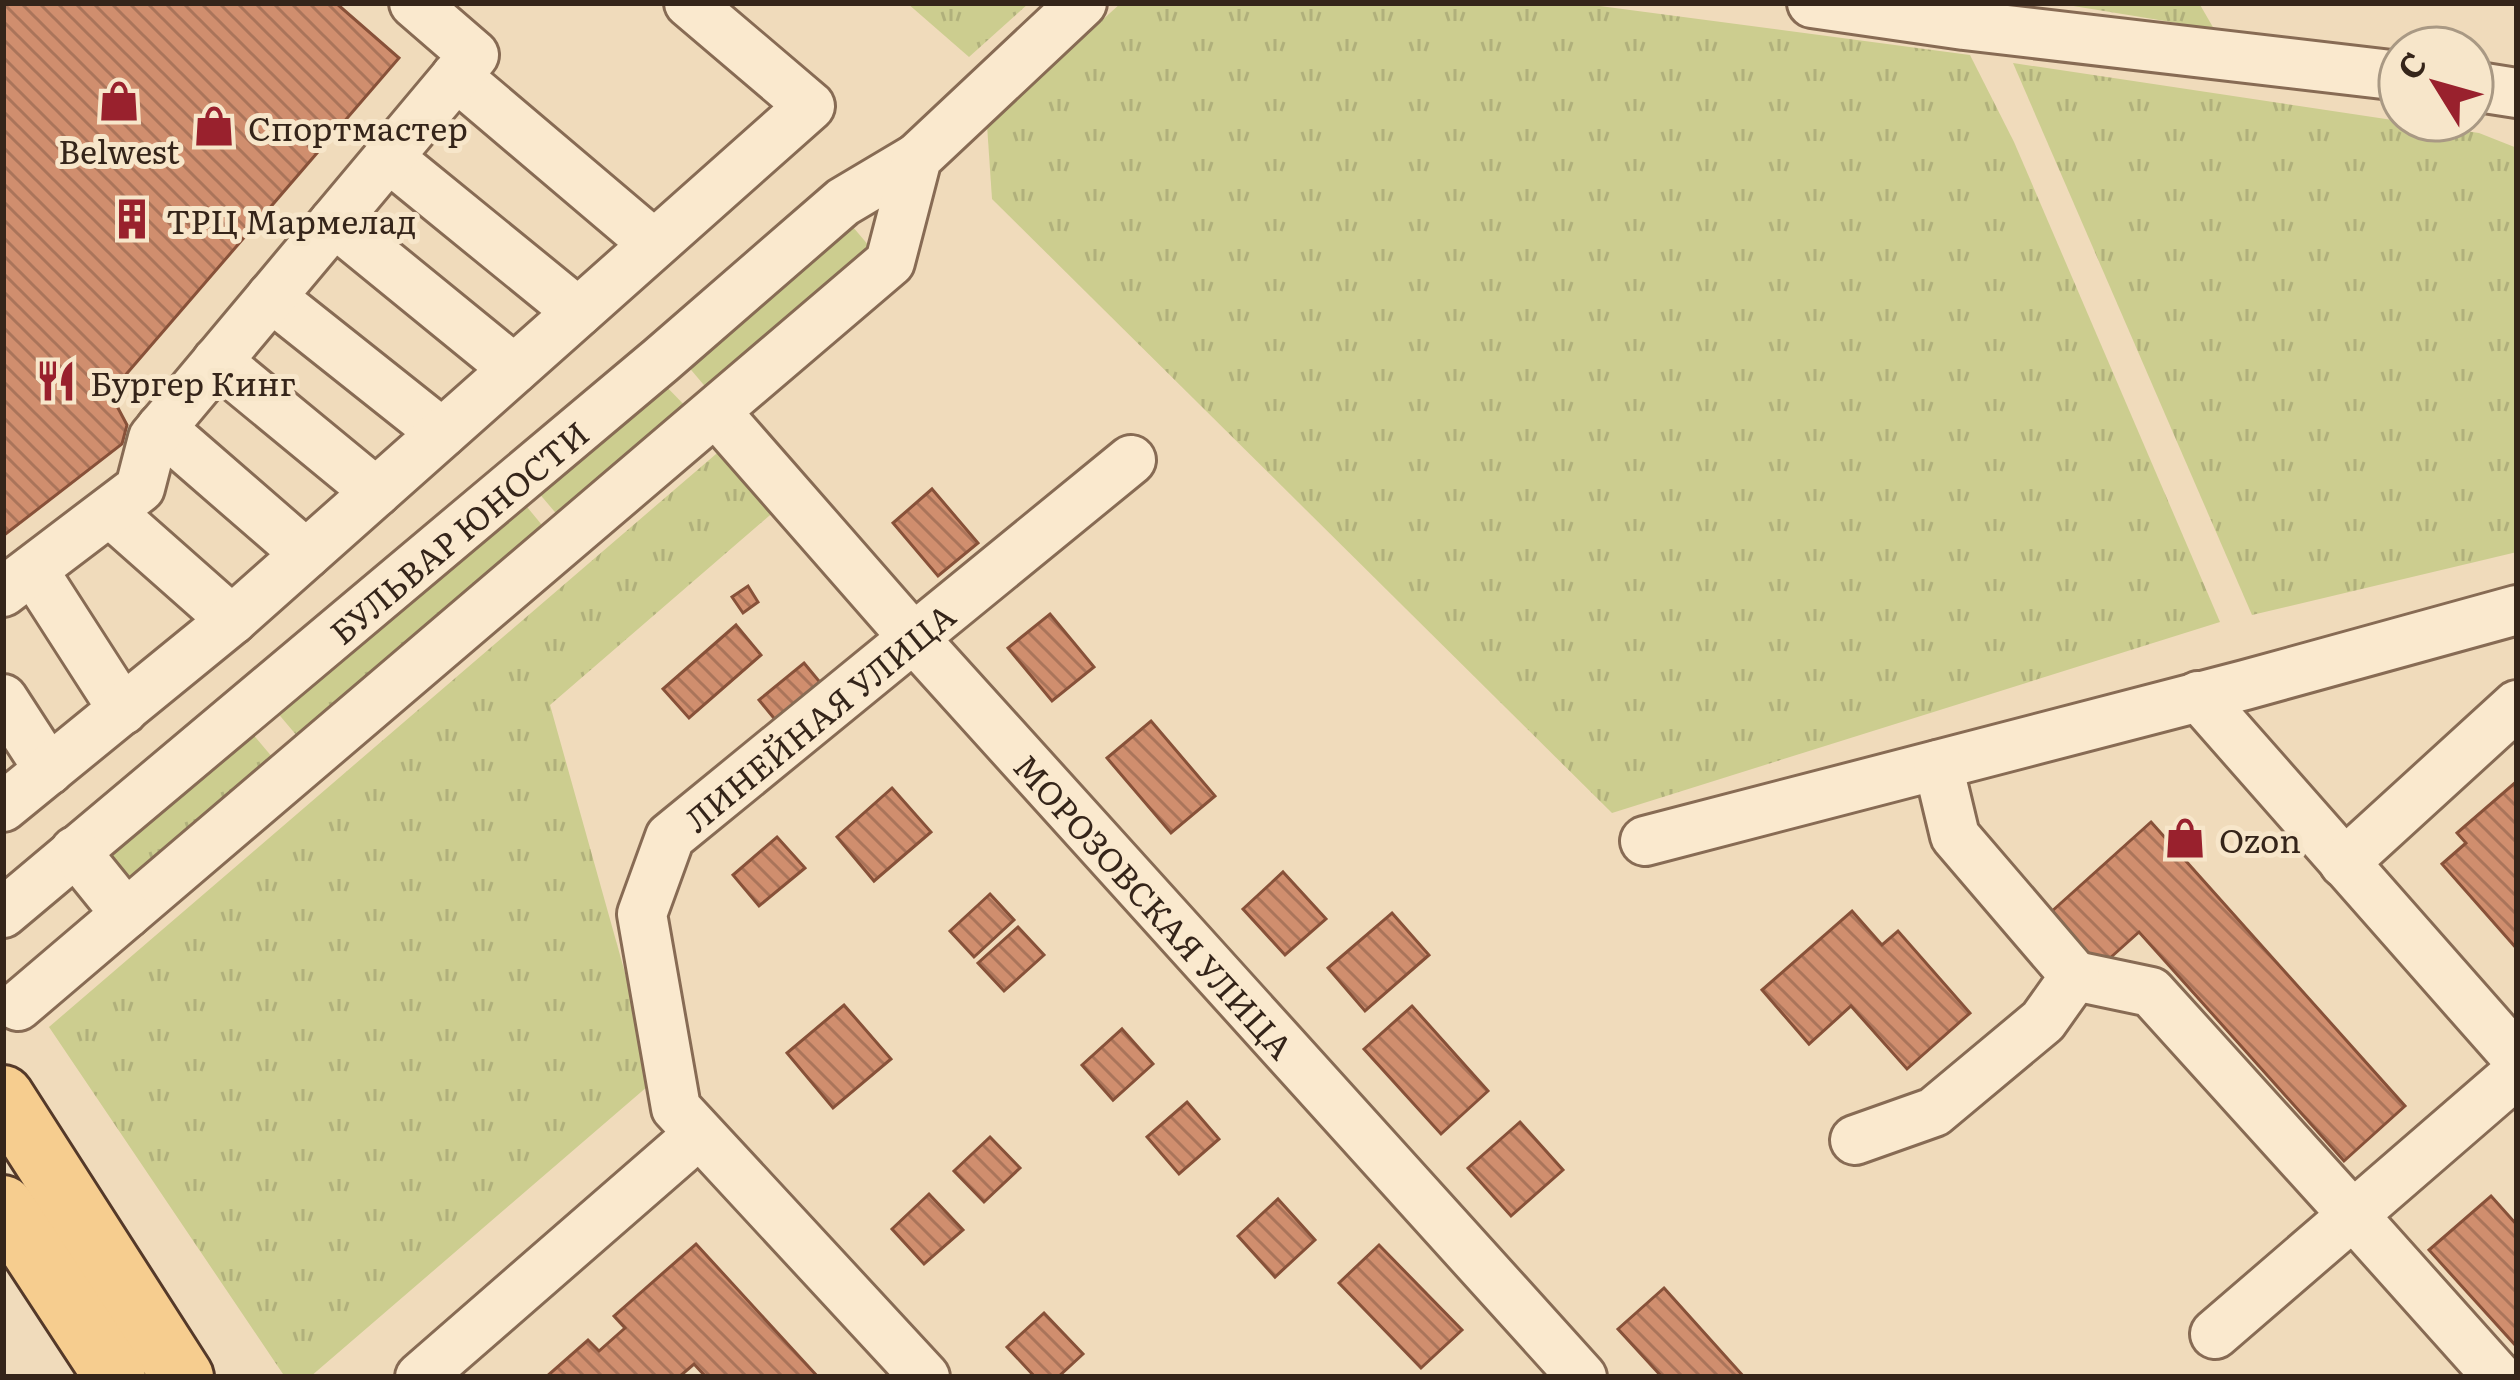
<svg xmlns="http://www.w3.org/2000/svg" width="2520" height="1380" font-family="Literata,serif">
  <style>
    .grass { fill: url(#grass-tufts) }
    .building { fill: url(#building-back-hatch); stroke: #875139; stroke-width: 3 }
    .lines { fill: none; stroke-linecap: round; stroke-linejoin: round }
    .minor-casing { stroke: #876b54; stroke-width: 54 }
    .major-casing { stroke: #543929; stroke-width: 66 }
    .minor { stroke: #fae9ce; stroke-width: 48 }
    .major { stroke: #f6cd8f; stroke-width: 60 }
    .labels { text-anchor: middle; dominant-baseline: central; stroke-width: 10; stroke-linejoin: round; paint-order: stroke }
    .poi-label { font-size: 33px; fill: #35251a; stroke: #f7e6ca; text-anchor: start }
    .street-label { font-size: 33px; fill: #35251a; stroke: #f7e6ca }
  </style>
  <defs>
    <pattern id="grass-tufts" width="24" height="20" patternUnits="userSpaceOnUse" patternTransform="scale(3)"><rect width="24" height="20" fill="#cccd8f"/><path d="M3 7l-1-3M5 7V3M7 7l1-3M15 17l-1-3M17 17v-4M19 17l1-3" fill="none" stroke="#b0b07b"/></pattern>
    <pattern id="building-back-hatch" width="6" height="6" patternUnits="userSpaceOnUse" patternTransform="scale(3)"><rect width="6" height="6" fill="#d08e6e"/><path d="M-1 5l2 2M0 0l6 6M5-1l2 2" fill="none" stroke="#aa745a"/></pattern>
  </defs>
  <rect width="100%" height="100%" fill="#f0dbbb"/>
  <g class="grass">
    <path d="M907,3h122l-60,54z"/>
    <path d="M1121,3h456l393,52 44,87 206,480 -608,191 -620,-614 -5,-74z"/>
    <path d="M2055,3h144l15,26z"/>
    <path d="M2013,63l466,70 38,15v404l-265,63z"/>
    <path d="M847,220l34,40 -167,137 -33,-39z"/>
    <path d="M659,379l36,37 -130,108 -33,-39z"/>
    <path d="M723,448l53,62 -226,195 105,375 -345,297h-25l-236,-350z"/>
    <path d="M518,496l33,40 -248,207 -33,-39z"/>
    <path d="M246,726l32,38 -143,120 -31,-37z"/>
  </g>
  <g class="building">
    <path d="M3,3h333l63,55 -289,335 17,32 -5,19 -119,92z"/>
    <path d="M932,489l46,54 -40,33 -45,-53z"/>
    <path d="M748,586l10,16 -15,11 -11,-16z"/>
    <path d="M1050,614l44,53 -42,34 -44,-53z"/>
    <path d="M736,625l25,30 -72,63 -26,-29z"/>
    <path d="M804,663l24,29 -46,36 -23,-28z"/>
    <path d="M1151,721l64,75 -44,37 -64,-75z"/>
    <path d="M2517,781v168l-75,-85 24,-21 -9,-10z"/>
    <path d="M892,788l39,44 -57,49 -37,-44z"/>
    <path d="M2151,822l254,284 -61,55 -205,-229 -39,35 -49,-55z"/>
    <path d="M777,837l28,31 -46,38 -26,-31z"/>
    <path d="M1283,872l43,47 -41,36 -42,-46z"/>
    <path d="M990,894l24,26 -40,37 -24,-26z"/>
    <path d="M1852,911l30,34 16,-14 72,82 -63,56 -56,-63 -42,38 -47,-54z"/>
    <path d="M1392,913l37,42 -64,56 -37,-43z"/>
    <path d="M1018,927l26,28 -40,36 -26,-28z"/>
    <path d="M844,1005l47,54 -58,49 -46,-55z"/>
    <path d="M1412,1006l76,85 -47,43 -77,-85z"/>
    <path d="M1122,1029l31,35 -40,36 -31,-35z"/>
    <path d="M1187,1102l32,37 -40,35 -32,-37z"/>
    <path d="M1520,1122l43,48 -52,46 -43,-48z"/>
    <path d="M990,1137l30,31 -36,34 -30,-31z"/>
    <path d="M929,1194l34,36 -39,34 -32,-35z"/>
    <path d="M2491,1196l26,29v122l-88,-97z"/>
    <path d="M1278,1199l37,41 -40,37 -37,-41z"/>
    <path d="M696,1244l122,133h-112l-12,-13 -15,13h-133l42,-37 11,11 26,-23 -11,-12z"/>
    <path d="M1379,1245l83,85 -41,38 -82,-85z"/>
    <path d="M1664,1288l80,89h-82l-44,-48z"/>
    <path d="M1044,1313l39,41 -25,23h-23l-28,-30z"/>
  </g>
  <g class="lines">
    <g class="minor-casing">
      <g id="minor">
        <path d="M1812,3l152,22 436,51"/>
        <path d="M456,76l198,168"/>
        <path d="M2472,86l45,7"/>
        <path d="M388,157l190,155"/>
        <path d="M334,222l180,147"/>
        <path d="M271,297l171,136"/>
        <path d="M217,361l159,131"/>
        <path d="M161,428l145,126"/>
        <path id="s1" d="M730,428l182,208 670,741"/>
        <path d="M110,512l122,108"/>
        <path d="M33,570l90,140"/>
        <path d="M3,592l137,-104 13,-50 321,-383 -60,-52"/>
        <path d="M2198,696l319,362"/>
        <path d="M3,699l46,71"/>
        <path d="M3,807l229,-187 578,-514 -121,-103"/>
        <path d="M1645,841l600,-156 272,-75"/>
        <path d="M2344,863l173,-158"/>
        <path id="s2" d="M3,913l658,-553 182,-158 74,-44"/>
        <path d="M126,914l764,-652 27,-104 165,-155"/>
        <path d="M2075,976l76,16 202,223 -138,119"/>
        <path d="M18,1006l108,-92 -51,-63"/>
        <path d="M1855,1140l79,-28 109,-91 32,-45 -120,-140 -17,-71"/>
        <path d="M420,1377l279,-243"/>
        <path id="s3" d="M925,1377l-249,-269 -34,-194 28,-77 461,-377"/>
        <path d="M2498,1377l-145,-162 164,-142"/>
      </g>
    </g>
    <g class="major-casing">
      <g id="major">
        <path d="M3,1096l180,281"/>
        <path d="M3,1206l112,171"/>
      </g>
    </g>
    <use href="#minor" class="minor"/>
    <use href="#major" class="major"/>
  </g>
  <defs>
    <g id="shop-bare" transform="scale(3.24)"><path d="M-5-2.5h2.3a2.7 3.5 0 0 1 5.4 0H5L5.5 6h-11ZM-1.5-2.5h3a1.5 2.3 0 0 0-3 0Z" fill="#99212d" stroke="#f7e6ca" stroke-width="2.5" paint-order="stroke"/></g>
    <g id="building-bare" transform="scale(3.24)"><path d="M-4-6H4V6H1V3H-1V6H-4ZM-2.5-4.3h1.7v1.8h-1.7ZM.8-4.3h1.7v1.8H.8ZM-2.5-1h1.7V.8h-1.7ZM.8-1h1.7V.8H.8Z" fill="#99212d" stroke="#f7e6ca" stroke-width="2.5" paint-order="stroke"/></g>
    <g id="restaurant-bare" transform="scale(3.24)"><path d="M-5-6h1v4h1v-4h1v4h1v-4h1v5L-1.5 .5V6h-2V.5L-5-1ZM5-6V6H3V1.5H1.5Q1.5-4 5-6Z" fill="#99212d" stroke="#f7e6ca" stroke-width="2.5" paint-order="stroke"/></g>
  </defs>
  <g fill-rule="evenodd">
    <use href="#shop-bare" x="119" y="101"/>
    <use href="#shop-bare" x="214" y="126"/>
    <use href="#building-bare" x="132" y="219"/>
    <use href="#restaurant-bare" x="56" y="381"/>
    <use href="#shop-bare" x="2185" y="838"/>
  </g>
  <g class="labels">
    <g class="poi-label">
      <text x="248" y="126">Спортмастер</text>
      <text x="119" y="149" text-anchor="middle">Belwest</text>
      <text x="166" y="219">ТРЦ Мармелад</text>
      <text x="90" y="381">Бургер Кинг</text>
      <text x="2219" y="838">Ozon</text>
    </g>
    <g class="street-label">
      <text stroke="none"><textPath href="#s2" startOffset="594">БУЛЬВАР ЮНОСТИ</textPath></text>
      <text stroke="none"><textPath href="#s3" startOffset="837">ЛИНЕЙНАЯ УЛИЦА</textPath></text>
      <text stroke="none"><textPath href="#s1" startOffset="639">МОРОЗОВСКАЯ УЛИЦА</textPath></text>
    </g>
  </g>
  <rect width="2520" height="1380" fill="none" stroke="#35251a" stroke-width="12"/>
  <g transform="translate(2436 84) rotate(307)"><circle r="57" fill="#f7e6ca" stroke="#a99984" stroke-width="3"/>
  <path d="M0-9L21 45L0 30L-21 45Z" fill="#99212d"/>
  <text y="-18" font-size="33" font-weight="bold" text-anchor="middle" fill="#35251a">С</text>
  </g>
</svg>
